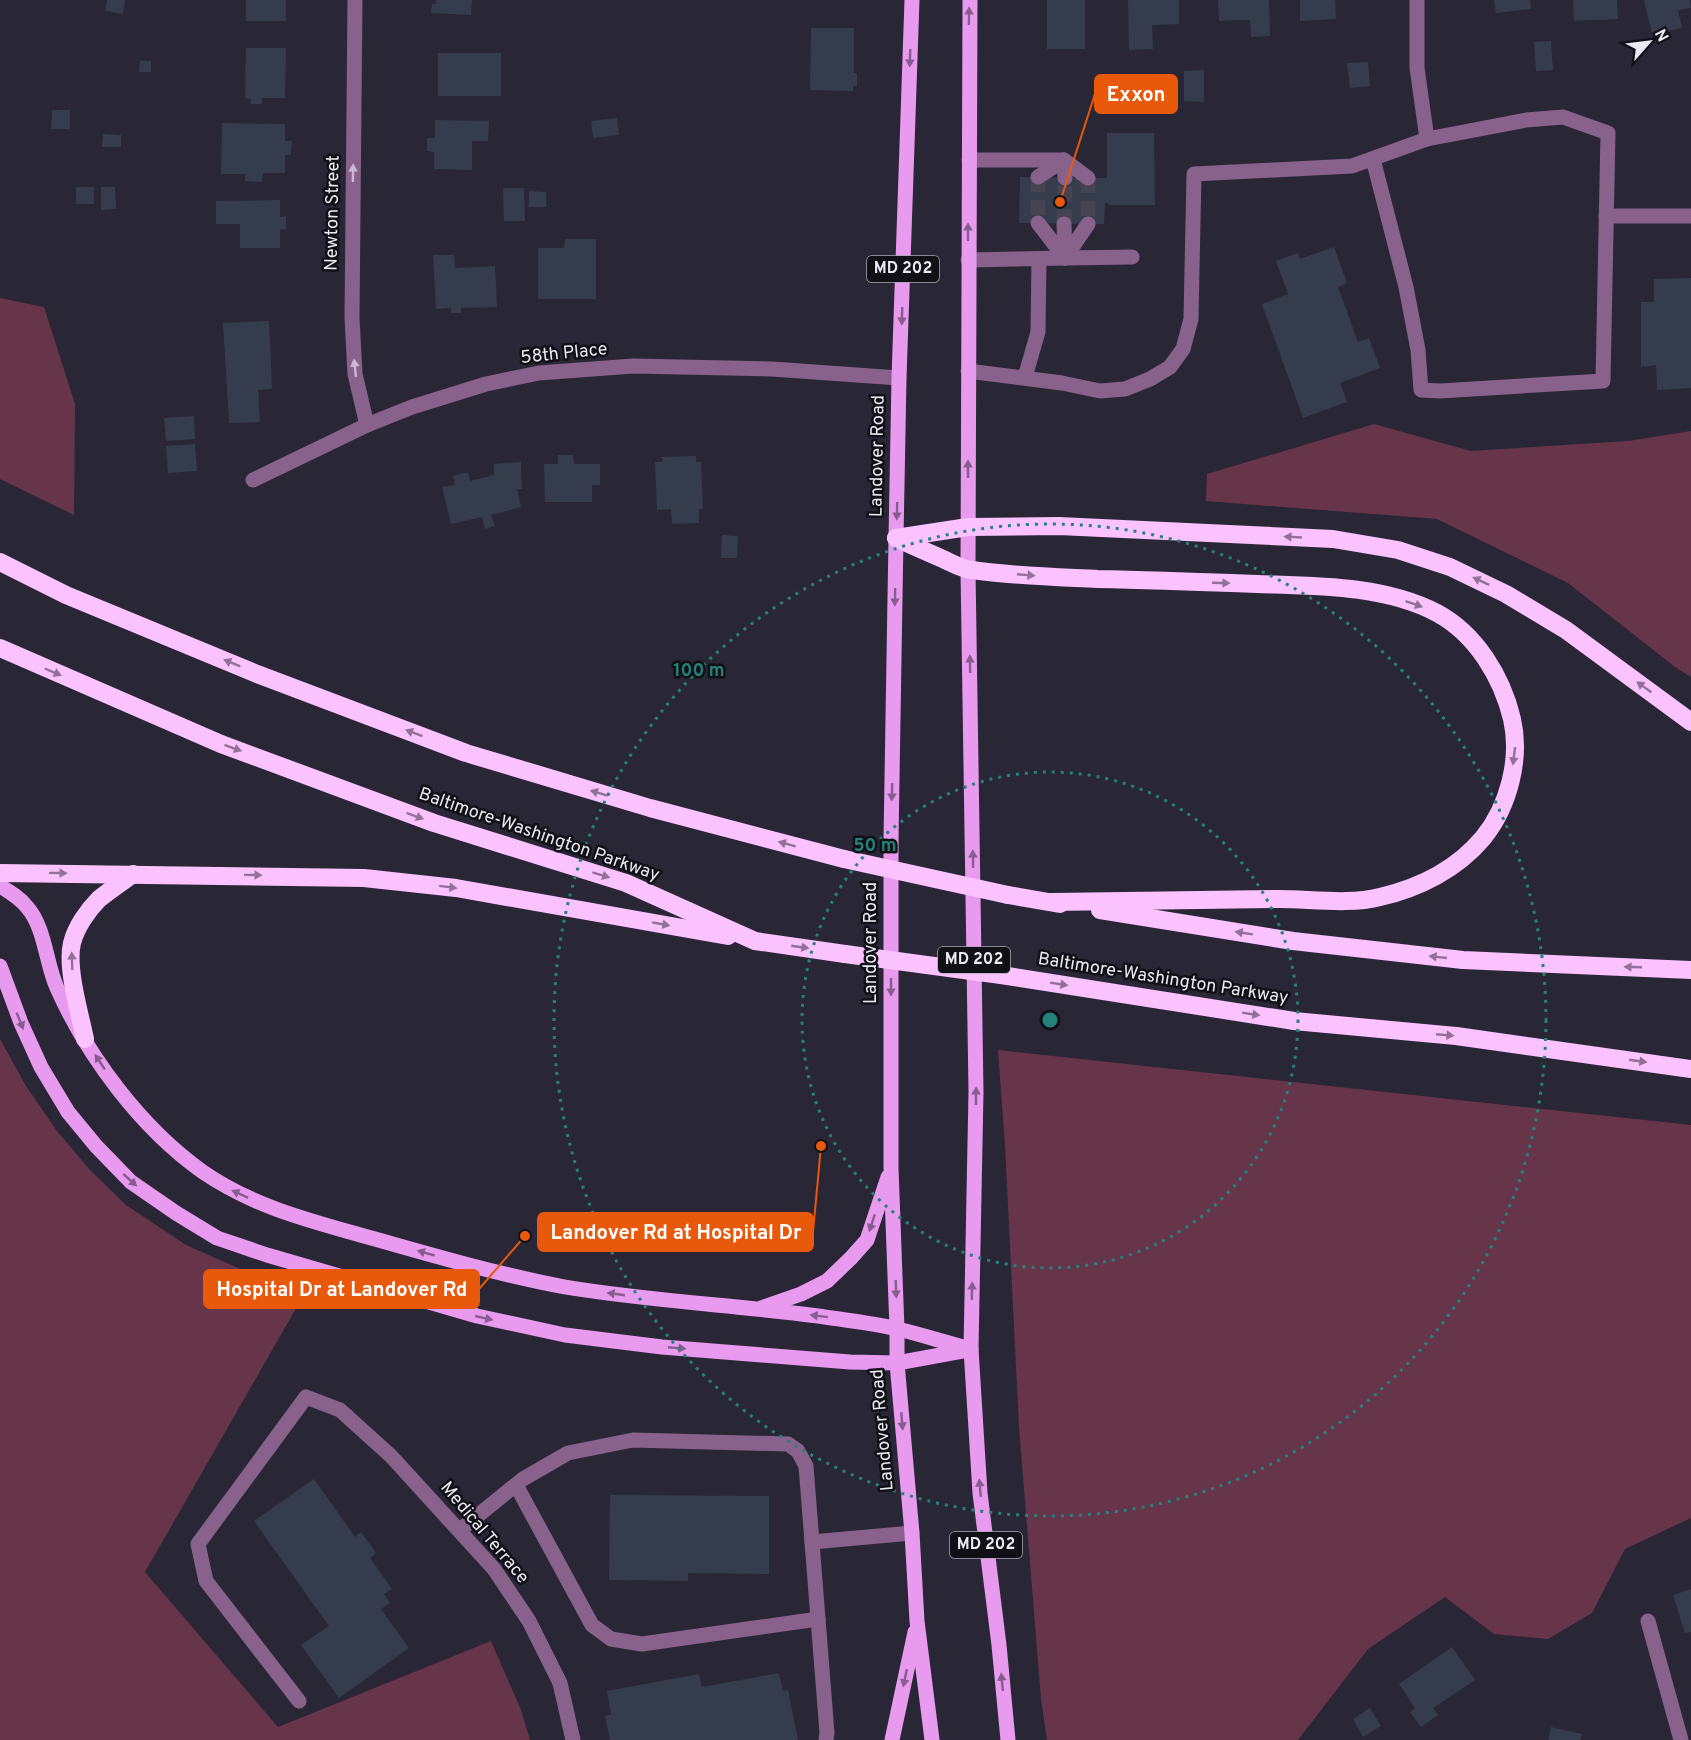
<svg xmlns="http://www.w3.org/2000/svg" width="1691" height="1740" font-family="Overpass,sans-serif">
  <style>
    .green { fill: #663549 }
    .building { fill: #353d4c }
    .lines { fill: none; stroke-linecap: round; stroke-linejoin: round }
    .minor-tunnel { stroke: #464352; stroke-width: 15; stroke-dasharray: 15 8; stroke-linecap: butt }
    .minor { stroke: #88628b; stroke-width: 15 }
    .major { stroke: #e89aef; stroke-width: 15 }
    .highway { stroke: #fac2fe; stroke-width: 18 }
    .highway-bridge { stroke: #fac2fe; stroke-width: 18 }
    .oneway { fill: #875c8e }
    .oneway2 { fill: #c8bacf }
    .oneway3 { fill: #917296 }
    .ring { fill: none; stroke: #25827b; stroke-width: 3; stroke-dasharray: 3 6 }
    .labels { text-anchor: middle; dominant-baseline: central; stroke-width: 5; stroke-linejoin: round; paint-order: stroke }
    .shield { fill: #111017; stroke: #a9a8b1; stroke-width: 1.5 }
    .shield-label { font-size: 16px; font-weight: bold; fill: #eae9f3 }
    .street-label { font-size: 18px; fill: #eae9f3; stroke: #111017 }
    .centre { fill: #25827b; stroke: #111017; stroke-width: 3 }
    .ring-label { font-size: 18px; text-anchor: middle; font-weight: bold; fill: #25827b; stroke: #111017; stroke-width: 5; stroke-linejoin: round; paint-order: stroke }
    .leader { fill: none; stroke: #e8590c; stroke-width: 2 }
    .callout-dot { fill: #e8590c; stroke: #111017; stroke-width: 2 }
    .callout { fill: #e8590c; stroke: #e8590c; stroke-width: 2 }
    .callout-label { font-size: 20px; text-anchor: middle; font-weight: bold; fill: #fff }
  </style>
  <rect width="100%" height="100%" fill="#292635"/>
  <g class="green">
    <path d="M0,298l44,9 31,97 -1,111 -74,-36z"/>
    <path d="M1374,424l97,27 157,-10 63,-10v246l-16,-10 -107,-84 -131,-64 -231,-18 1,-27z"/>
    <path d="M0,1039l26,47 31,45 33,39 36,35 60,40 59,26 61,20 -161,281 133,155 213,-86 30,69 9,30h-530z"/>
    <path d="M998,1050l693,75v393l-66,31 -33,64 -44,26 -54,-5 -49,-37 -77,52 -70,91h-251l-6,-41 -22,-272 -14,-281z"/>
  </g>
  <g class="building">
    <path d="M107,0h18l-2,14 -18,-3z"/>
    <rect x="246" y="0" width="40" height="21"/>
    <path d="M436,0h36l-1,15 -40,-2 1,-9h4z"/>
    <rect x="1047" y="0" width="38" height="49"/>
    <path d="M1128,0h51v24l-27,1 1,24 -24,1z"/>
    <path d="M1218,0h51l1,36 -19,1 -1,-17 -31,1z"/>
    <path d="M1300,0h35l1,19 -36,2z"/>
    <path d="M1494,0h36l1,9 -35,4z"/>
    <path d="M1573,0h44l1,19 -44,2z"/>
    <path d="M1644,0h46l1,8 -13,2 4,18 -30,6z"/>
    <path d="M811,28h43v45h3v14l-4,-1v5l-43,-1z"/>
    <path d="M1551,41l2,29 -17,1 -2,-29z"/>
    <path d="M246,48h40l-1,50h-23v6h-12l1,-5 -6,-1z"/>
    <rect x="438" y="53" width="63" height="43"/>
    <path d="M140,61h11v11h-12z"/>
    <path d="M1368,62l2,24 -20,2 -3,-25z"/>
    <path d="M1204,70v32l-20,-1v-30z"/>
    <path d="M52,110h18v19h-19z"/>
    <path d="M617,118l2,17 -26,3 -2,-17z"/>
    <path d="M435,120l54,1 -1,20h-16v29l-38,-1v-17l-7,-1v-13h8z"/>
    <path d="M222,123l63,1v17h7l-1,14h-6v18h-22l-1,9 -17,-1v-7h-24z"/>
    <path d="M1107,133h47l1,72h-47v-2h-3l-1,21 -85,-1 1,-46 87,1z"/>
    <path d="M103,134l18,1v12h-19z"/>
    <rect x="76" y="187" width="18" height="17"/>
    <path d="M101,187h14l1,22 -15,1z"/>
    <path d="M503,188h21l1,33h-21z"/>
    <path d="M529,191l17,1v15h-17z"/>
    <path d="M280,200v17l6,-1v13l-6,1v18h-40v-24h-24v-23z"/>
    <path d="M565,239h31v60h-58v-51h26z"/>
    <path d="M1334,247l13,36 -9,4 20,55 11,-4 11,30 -40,15 7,19 -44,16 -41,-114 26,-10 -12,-33 22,-8 2,6z"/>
    <path d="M433,255h21l1,13 40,-2 2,41 -36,1v5h-10v-5l-15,1z"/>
    <path d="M1691,278v110l-34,2 -1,-25 -15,2v-65h13v-23z"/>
    <path d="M269,321l3,68 -14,1 2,32 -31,1 -6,-100z"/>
    <path d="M194,416l1,23 -29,2 -2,-23z"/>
    <path d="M195,444l2,27 -29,2 -2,-27z"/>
    <path d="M558,455h15l1,9h26v21h-8v17h-47l-1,-38h14z"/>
    <path d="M696,456v6h5l2,47h-4v14l-27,1 -1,-15 -14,1 -2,-48h7v-5z"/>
    <path d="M521,462l1,27h-5l4,18 -30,8 4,11 -10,3 -3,-12 -31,7 -9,-37 13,-2 -2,-9 15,-4 2,9 24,-6v-11z"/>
    <path d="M722,535l16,1 -1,22h-16z"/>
    <path d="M314,1479l41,58 6,-5 15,21 -6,5 22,31 -8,5 6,9 -9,6 28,39 -70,50 -38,-53 28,-19 -75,-105z"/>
    <path d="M610,1495l159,1v78l-81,-1v8l-79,-1z"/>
    <path d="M1691,1589v43l-6,1 -12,-38z"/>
    <path d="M1452,1647l23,33 -42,28 5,7 -17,12 -11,-15 5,-4 -16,-24z"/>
    <path d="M779,1673l4,18 5,-1 10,50h-188l-5,-24 6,-1 -4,-24 92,-17 3,13z"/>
    <path d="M1370,1708l11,18 -18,11 -10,-18z"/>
    <path d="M1551,1727l31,7 -2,6h-32z"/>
  </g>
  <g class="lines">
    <g class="minor-tunnel">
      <path d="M1038,177v46"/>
      <path d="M1088,178v46"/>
      <path d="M1064,224l1,-46"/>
    </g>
    <g class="minor">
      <path d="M355,0l-3,318 3,56 12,51"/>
      <path d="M1417,0v68l10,71"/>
      <path d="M969,160h95l1,18"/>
      <path d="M1038,177l26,-17 24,18"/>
      <path d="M1606,216h85"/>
      <path d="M1038,223l27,35"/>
      <path d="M1065,258l67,-1"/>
      <path d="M1065,258l23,-34"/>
      <path d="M968,260l97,-2 -1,-34"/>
      <path d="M968,371l94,12 38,8 25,-2 25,-10 20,-12 13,-18 8,-30 3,-145 158,-8 75,-27 99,-19 37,-3 45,16 -5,248 -163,10 -19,-1 -3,-40 -12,-63 -33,-128"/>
      <path d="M1025,377l13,-45 1,-73"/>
      <path d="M253,480l114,-55 45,-18 74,-23 53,-11 94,-7 139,3 127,9"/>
      <path d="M516,1485l76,140 19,14 31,5 176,-25"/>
      <path d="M460,1530l63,-51 45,-26 65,-13 155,4 10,7 8,15 21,267 -1,7"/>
      <path d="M812,1542l100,-9"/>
      <path d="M1648,1621l33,119"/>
      <path d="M299,1701l-93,-120 -8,-37 108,-147 34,13 51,46 103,113 35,52 31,62 13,57"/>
    </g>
    <g class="major">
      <path d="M912,0l-13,378 -3,160 -5,302v328l6,161v34l15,170 5,88 15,119"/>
      <path d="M970,0l-2,570 8,522 -5,257 9,144 19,152 9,95"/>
      <path d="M0,886c10,6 20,12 27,21 18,20 19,57 30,81 31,69 84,140 146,184 52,36 112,50 172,67 63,18 126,36 190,48 84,14 169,18 253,29 27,4 54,7 80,13 25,6 49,14 73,20"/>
      <path d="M0,966l21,57 20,44 27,45 28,34 35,36 45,31 41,25 50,17 210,61 88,19 97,12 188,15 47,1 71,-13"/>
      <path d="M761,1308l40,-14 26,-13 24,-23 16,-18 21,-63"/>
      <path d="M892,1740l23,-108"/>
    </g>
    <g class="highway">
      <path d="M896,538c15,7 31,14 47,21 9,4 19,10 29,11 41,6 85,7 126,9 53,1 106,3 159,5 59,2 127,1 180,29 39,21 65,64 75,106 9,39 -3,87 -29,119 -26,31 -64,50 -103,59 -30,8 -70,2 -101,2 -76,1 -152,2 -228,3"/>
      <path d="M896,538l72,-11 91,-1 274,13 65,11 52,17 56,27 60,36 125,92"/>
      <path d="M0,562l66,33 191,79 209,79 184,55 194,51"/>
      <path d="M0,648l221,96 213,79 192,60 129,58 90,13"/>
      <path d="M0,873l364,5 92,10 272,48"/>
      <path d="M1008,895l52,9"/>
      <path d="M1100,910l193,31 170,19 228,10"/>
      <path d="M1001,975l293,46 162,15 235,33"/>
      <path d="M85,1039c-5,-25 -19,-71 -13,-96 4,-16 16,-33 27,-44 11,-9 23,-17 34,-25"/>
    </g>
    <g class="highway-bridge">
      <path d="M844,859l164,36"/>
      <path d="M845,954l156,21"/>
    </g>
  </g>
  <defs><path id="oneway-solid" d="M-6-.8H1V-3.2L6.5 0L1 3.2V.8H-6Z" transform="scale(1.5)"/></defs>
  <g class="oneway">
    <use href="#oneway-solid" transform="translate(969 16) rotate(-89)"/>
    <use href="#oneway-solid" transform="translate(910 58) rotate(92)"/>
    <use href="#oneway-solid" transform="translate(968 232) rotate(-90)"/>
    <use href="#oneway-solid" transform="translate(902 316) rotate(92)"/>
    <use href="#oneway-solid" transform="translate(968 469) rotate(-90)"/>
    <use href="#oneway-solid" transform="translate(897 511) rotate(91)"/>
    <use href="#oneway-solid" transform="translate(895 597) rotate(91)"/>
    <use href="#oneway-solid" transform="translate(970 664) rotate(-91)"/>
    <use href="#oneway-solid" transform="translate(892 792) rotate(91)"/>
    <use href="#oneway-solid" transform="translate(973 859) rotate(-91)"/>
    <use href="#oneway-solid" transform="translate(891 987) rotate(90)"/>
    <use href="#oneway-solid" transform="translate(20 1021) rotate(68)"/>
    <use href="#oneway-solid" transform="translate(100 1062) rotate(-123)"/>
    <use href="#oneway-solid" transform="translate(976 1096) rotate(-89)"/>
    <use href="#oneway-solid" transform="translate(130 1180) rotate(42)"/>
    <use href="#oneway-solid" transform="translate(240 1194) rotate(-155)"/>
    <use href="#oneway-solid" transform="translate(872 1223) rotate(108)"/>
    <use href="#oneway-solid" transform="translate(426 1253) rotate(-164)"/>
    <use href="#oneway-solid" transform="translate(896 1289) rotate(88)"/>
    <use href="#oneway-solid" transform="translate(972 1291) rotate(-89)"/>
    <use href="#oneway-solid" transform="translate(616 1294) rotate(-172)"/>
    <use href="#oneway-solid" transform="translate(819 1316) rotate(-173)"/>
    <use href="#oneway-solid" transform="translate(484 1318) rotate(13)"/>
    <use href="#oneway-solid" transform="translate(677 1348) rotate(5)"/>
    <use href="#oneway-solid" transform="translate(902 1421) rotate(85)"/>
    <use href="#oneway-solid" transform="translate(980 1488) rotate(-95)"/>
    <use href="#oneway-solid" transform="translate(905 1678) rotate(102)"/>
    <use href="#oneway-solid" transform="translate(1002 1682) rotate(-96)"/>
  </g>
  <g class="oneway2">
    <use href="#oneway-solid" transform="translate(353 173) rotate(-89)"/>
    <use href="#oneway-solid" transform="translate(355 368) rotate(-96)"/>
  </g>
  <g class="oneway3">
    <use href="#oneway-solid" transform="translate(1293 537) rotate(-177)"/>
    <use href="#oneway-solid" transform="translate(1026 575) rotate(5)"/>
    <use href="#oneway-solid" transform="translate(1481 581) rotate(-155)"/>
    <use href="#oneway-solid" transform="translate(1221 583) rotate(2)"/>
    <use href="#oneway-solid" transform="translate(1414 604) rotate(19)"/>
    <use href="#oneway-solid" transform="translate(232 663) rotate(-158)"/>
    <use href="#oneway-solid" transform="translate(53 672) rotate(23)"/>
    <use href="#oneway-solid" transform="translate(1644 687) rotate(-144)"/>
    <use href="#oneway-solid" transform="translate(414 733) rotate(-159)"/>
    <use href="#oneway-solid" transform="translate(233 748) rotate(20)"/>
    <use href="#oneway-solid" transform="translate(1514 756) rotate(97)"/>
    <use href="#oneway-solid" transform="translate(599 793) rotate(-163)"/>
    <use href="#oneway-solid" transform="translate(415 816) rotate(20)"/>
    <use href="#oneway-solid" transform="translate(787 844) rotate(-165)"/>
    <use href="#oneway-solid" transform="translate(58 873) rotate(1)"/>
    <use href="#oneway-solid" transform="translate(253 875) rotate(1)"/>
    <use href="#oneway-solid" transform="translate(601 875) rotate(17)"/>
    <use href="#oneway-solid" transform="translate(448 887) rotate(7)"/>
    <use href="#oneway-solid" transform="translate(661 924) rotate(10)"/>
    <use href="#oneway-solid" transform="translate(1244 933) rotate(-171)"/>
    <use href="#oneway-solid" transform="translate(800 947) rotate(8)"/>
    <use href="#oneway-solid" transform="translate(1438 957) rotate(-174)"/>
    <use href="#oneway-solid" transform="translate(72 961) rotate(-92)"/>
    <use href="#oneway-solid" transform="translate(1633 967) rotate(-178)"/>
    <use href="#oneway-solid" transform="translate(1059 984) rotate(9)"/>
    <use href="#oneway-solid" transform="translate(1251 1014) rotate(9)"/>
    <use href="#oneway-solid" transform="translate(1445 1035) rotate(5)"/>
    <use href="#oneway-solid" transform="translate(1638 1061) rotate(8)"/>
  </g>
  <g class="ring">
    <circle cx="1050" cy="1020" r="248"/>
    <circle cx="1050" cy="1020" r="496"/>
  </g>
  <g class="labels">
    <g class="shield">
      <rect x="867" y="256" width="72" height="26" rx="4.5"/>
      <rect x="938" y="947" width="72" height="26" rx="4.5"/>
      <rect x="950" y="1532" width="72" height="26" rx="4.5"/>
    </g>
    <g class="shield-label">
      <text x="903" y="269">MD 202</text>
      <text x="974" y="960">MD 202</text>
      <text x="986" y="1545">MD 202</text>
    </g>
    <g class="street-label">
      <text transform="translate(333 213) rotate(-89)">Newton Street</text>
      <text transform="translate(564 354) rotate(-6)">58th Place</text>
      <text transform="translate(878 456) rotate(-89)">Landover Road</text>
      <text transform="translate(539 835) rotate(19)">Baltimore-Washington Parkway</text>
      <text transform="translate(871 943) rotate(-90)">Landover Road</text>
      <text transform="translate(1163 979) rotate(9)">Baltimore-Washington Parkway</text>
      <text transform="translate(883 1430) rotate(-95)">Landover Road</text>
      <text transform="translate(484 1533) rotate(50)">Medical Terrace</text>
    </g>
  </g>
  <circle cx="1050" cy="1020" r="9" class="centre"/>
  <g class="ring-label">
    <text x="699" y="676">100 m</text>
    <text x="875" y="851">50 m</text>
  </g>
  <path class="leader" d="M1060 202L1095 94M821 1146L813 1232M525 1236L479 1289"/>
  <g class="callout-dot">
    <circle cx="1060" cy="202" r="6"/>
    <circle cx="821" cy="1146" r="6"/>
    <circle cx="525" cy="1236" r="6"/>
  </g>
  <g class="callout">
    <rect x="1095" y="75" width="82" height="38" rx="6"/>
    <rect x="538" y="1213" width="275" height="38" rx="6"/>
    <rect x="204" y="1270" width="275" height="38" rx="6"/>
  </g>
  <g class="callout-label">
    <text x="1136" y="101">Exxon</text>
    <text x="676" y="1239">Landover Rd at Hospital Dr</text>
    <text x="342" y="1296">Hospital Dr at Landover Rd</text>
  </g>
  <g transform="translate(1649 42) rotate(62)" stroke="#111017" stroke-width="4.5" paint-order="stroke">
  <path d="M0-4.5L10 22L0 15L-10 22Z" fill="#eae9f3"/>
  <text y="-9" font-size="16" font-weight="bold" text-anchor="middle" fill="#eae9f3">N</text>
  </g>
</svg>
